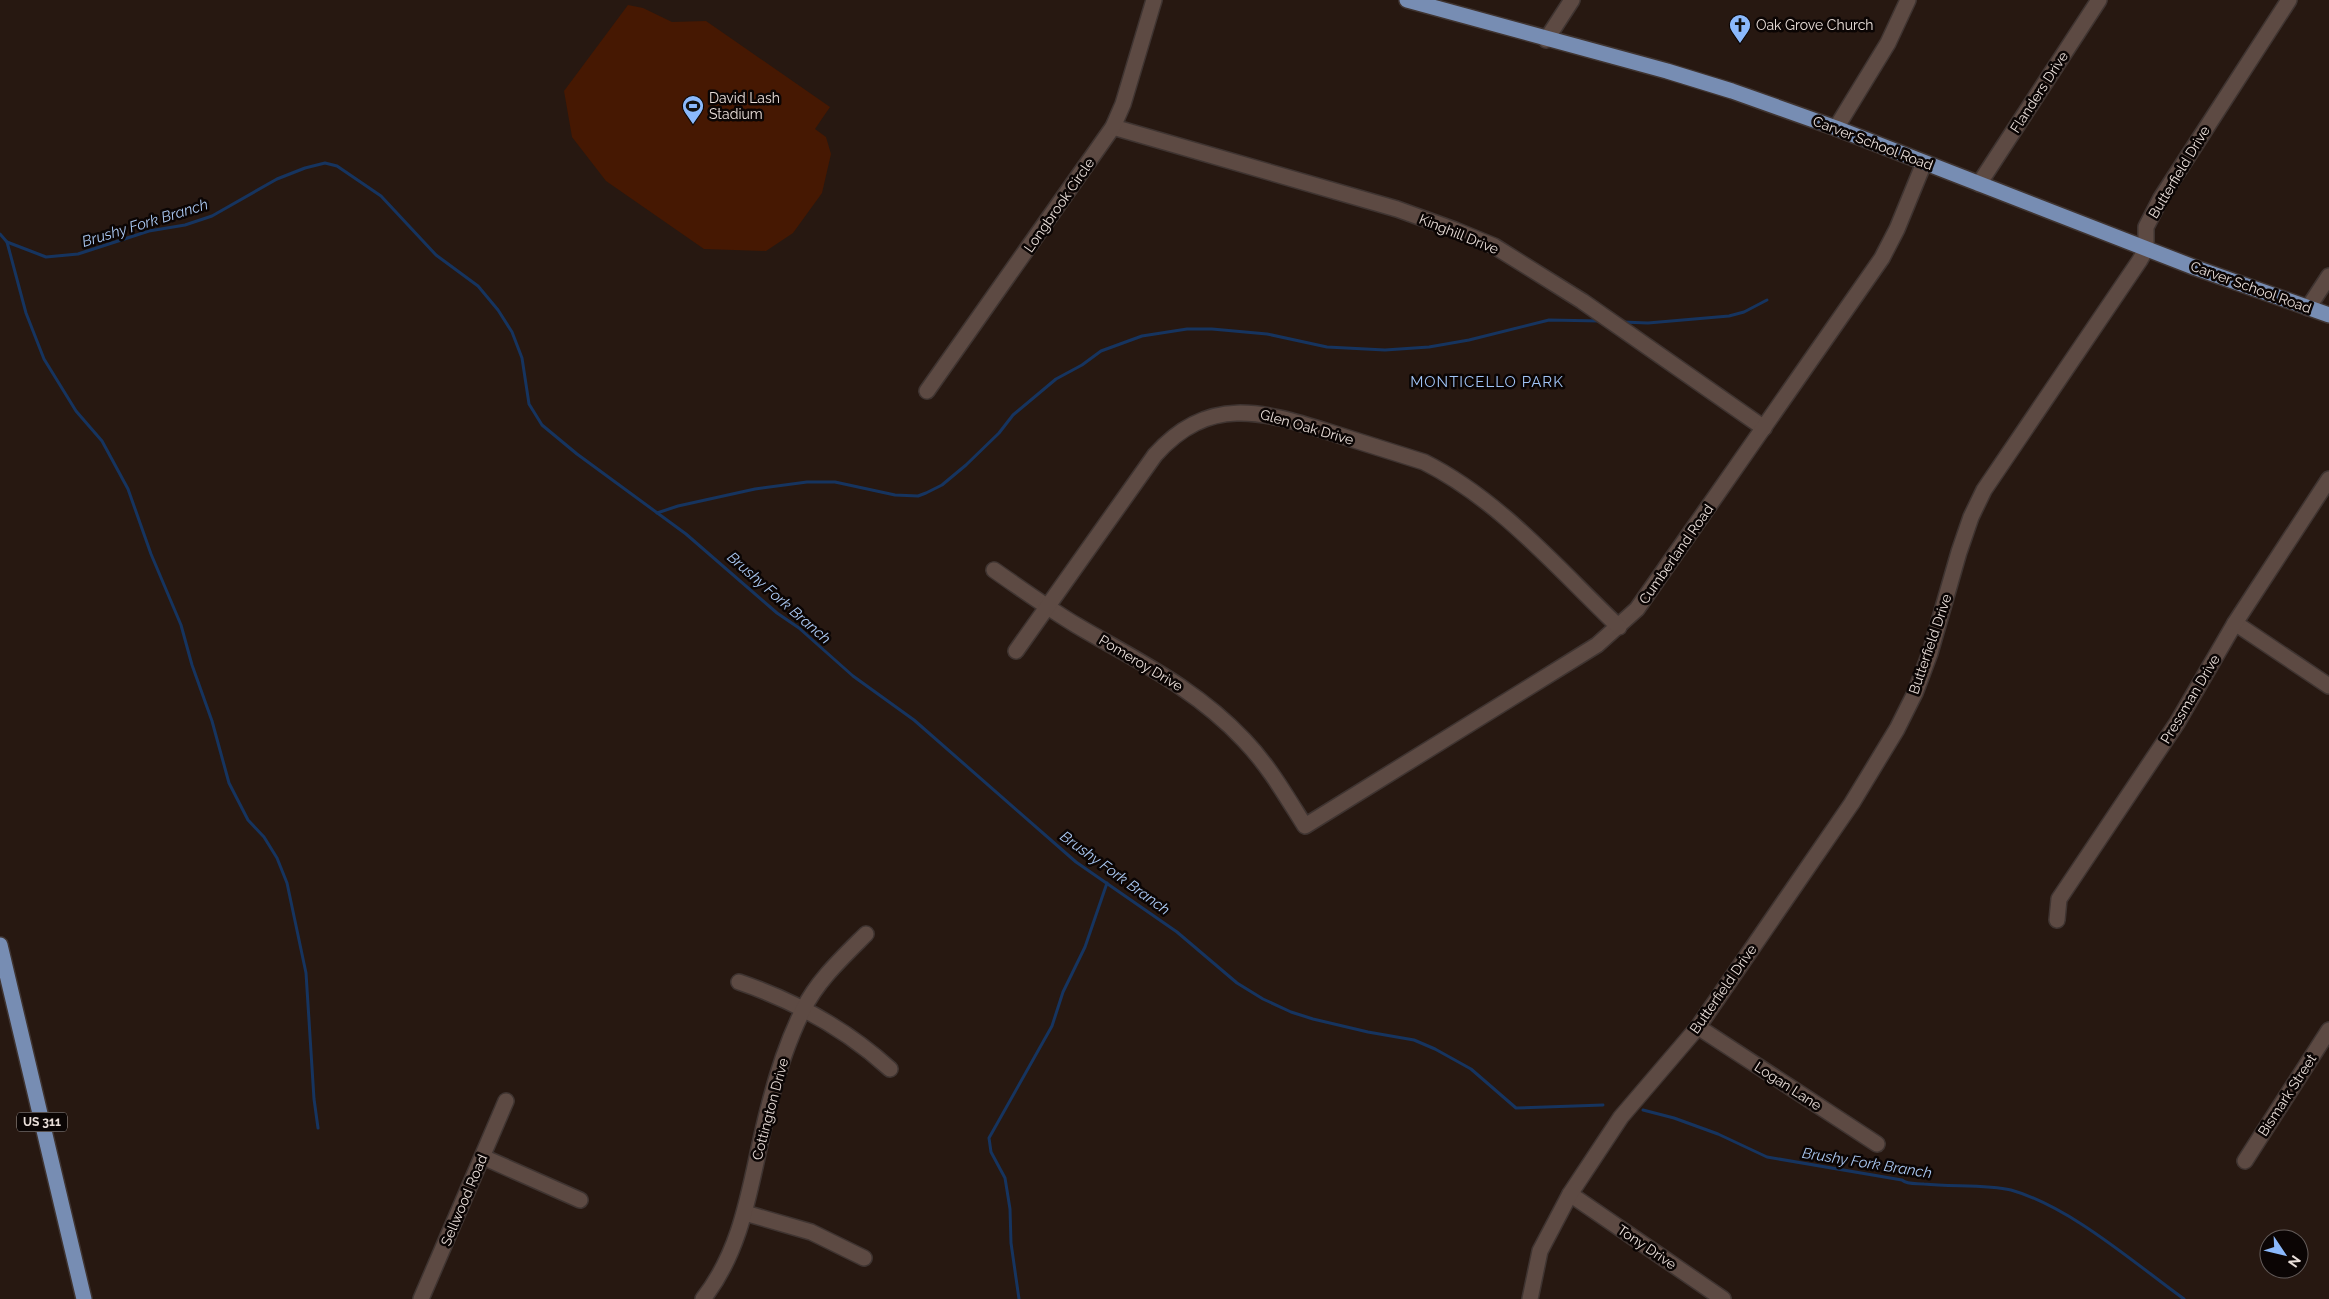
<svg xmlns="http://www.w3.org/2000/svg" width="2329" height="1299" font-family="Raleway,sans-serif">
  <style>
    .garden { fill: #461802 }
    .lines { fill: none; stroke-linecap: round; stroke-linejoin: round }
    .stream { stroke: #16345f; stroke-width: 3 }
    .minor-casing { stroke: #3f3431; stroke-width: 18 }
    .major-casing { stroke: #3f3431; stroke-width: 18 }
    .minor { stroke: #5d4a43; stroke-width: 15 }
    .major { stroke: #778db3; stroke-width: 15 }
    .labels { text-anchor: middle; dominant-baseline: central; stroke-width: 5; stroke-linejoin: round; paint-order: stroke }
    .shield { fill: #0b0504; stroke: #a79e9a; stroke-width: 1 }
    .shield-label { font-size: 12px; font-weight: bold; fill: #eadfda }
    .poi-label { font-size: 14px; fill: #eadfda; stroke: #0b0504; text-anchor: start }
    .street-label { font-size: 14px; fill: #eadfda; stroke: #0b0504 }
    .water-label { font-size: 15px; font-style: italic; fill: #aac8f2; stroke: #0b0504 }
    .neighbourhood-label { font-size: 15px; letter-spacing: 1px; fill: #a1c4f6; stroke: #0b0504 }
  </style>
  <rect width="100%" height="100%" fill="#271811"/>
  <path class="garden" d="M628,5l15,3 29,14 34,-1 124,86 -15,22 11,8 5,17 -9,39 -29,40 -27,18 -62,-2 -98,-68 -34,-44 -8,-46z"/>
  <g class="lines">
    <g class="stream">
      <path d="M0,234l7,8 39,15 32,-3 71,-23 36,-6 27,-9 65,-37 28,-11 20,-5 12,3 44,30 55,59 42,31 20,24 14,22 10,26 7,46 13,21 35,29 109,80 91,79 22,15 54,48 61,44 162,142 101,70 60,51 26,16 28,13 22,7 55,13 46,8 21,9 36,20 45,39 87,-3"/>
      <path d="M7,242l19,71 18,46 32,52 26,30 26,48 23,65 30,71 11,40 20,56 17,62 19,37 16,17 13,21 10,25 19,90 8,126 4,29"/>
      <path d="M1622,322l26,1 81,-7 15,-4 23,-12"/>
      <path d="M657,513l21,-7 77,-17 52,-7h28l60,13 23,1 8,-3 16,-8 24,-20 33,-32 14,-18 43,-36 26,-14 19,-14 41,-15 45,-7h25l55,5 60,13 58,3 44,-3 40,-7 80,-20 51,1"/>
      <path d="M1643,1110l31,8 44,16 49,23 135,23c6,5 15,3 22,4 27,3 63,0 87,6 60,17 123,73 173,109"/>
      <path d="M1019,1299l-8,-56 -1,-34 -5,-31 -14,-26 -2,-14 63,-112 11,-34 22,-45 22,-64"/>
    </g>
    <g class="minor-casing">
      <g id="minor">
        <path d="M1546,40l26,-40"/>
        <path d="M1113,127l284,82 58,21 39,16 88,55 182,127"/>
        <path d="M1836,128l52,-85 20,-43"/>
        <path d="M1979,184l120,-184"/>
        <path d="M2308,308l21,-32"/>
        <path d="M927,391l186,-264 10,-23 31,-104"/>
        <path d="M994,570c27,19 54,38 82,55 61,36 118,62 168,115 25,26 42,56 61,86l292,-181 40,-36 245,-351 15,-29 27,-66"/>
        <path d="M2235,623l94,63"/>
        <path d="M1016,651l139,-196c53,-60 107,-44 174,-23 32,10 63,20 95,30 76,38 134,107 195,165"/>
        <path d="M2057,920l2,-21 118,-176 58,-100 94,-144"/>
        <path d="M739,982c56,19 107,47 151,87"/>
        <path d="M1698,1027l179,117"/>
        <path d="M483,1157l97,43"/>
        <path d="M2245,1161l84,-131"/>
        <path d="M1570,1194l153,105"/>
        <path d="M745,1213l66,19 53,26"/>
        <path d="M421,1299l85,-198"/>
        <path d="M703,1299c44,-56 48,-126 66,-193 8,-32 19,-66 34,-96 14,-29 40,-53 63,-76"/>
        <path d="M1530,1299l10,-48 30,-57 51,-77 77,-90 154,-224 45,-74 18,-36 15,-40 29,-101 12,-35 13,-27 156,-230 6,-11v-22l15,-29 128,-198"/>
      </g>
    </g>
    <g class="major-casing">
      <g id="major">
        <path d="M1407,0l260,71 65,20 104,37 360,140 133,47"/>
        <path d="M0,945l84,354"/>
      </g>
    </g>
    <use href="#minor" class="minor"/>
    <use href="#major" class="major"/>
  </g>
  <defs>
    <g id="church-pin" transform="scale(1.125)"><path d="M0 17L-7.5 6A9.5 9.5 0 1 1 7.5 6Z" fill="#8bb9fc" stroke="#0b0504"/><path d="M-1.2-6h2.4v3.5h3.3v2.4h-3.3V6h-2.4V-.1h-3.3v-2.4h3.3Z" fill="#111"/></g>
    <g id="stadium-pin" transform="scale(1.125)"><path d="M0 17L-7.5 6A9.5 9.5 0 1 1 7.5 6Z" fill="#8bb9fc" stroke="#0b0504"/><path d="M0-5a6.5 5 0 1 0 0 10a6.5 5 0 1 0 0-10ZM-3.5-1.8h7v3.6h-7Z" fill="#111"/></g>
  </defs>
  <g fill-rule="evenodd">
    <use href="#church-pin" x="1740" y="25"/>
    <use href="#stadium-pin" x="693" y="106"/>
  </g>
  <g class="labels">
    <rect class="shield" x="17" y="1112.5" width="50" height="19" rx="4"/>
    <g class="shield-label">
      <text x="42" y="1122">US 311</text>
    </g>
    <g class="poi-label">
      <text x="1756" y="25">Oak Grove Church</text>
      <text x="709" y="98">David Lash<tspan x="709" dy="16">Stadium</tspan></text>
    </g>
    <g class="street-label">
      <text transform="translate(2039 92) rotate(-57)">Flanders Drive</text>
      <text transform="translate(1873 143) rotate(21)">Carver School Road</text>
      <text transform="translate(2179 172) rotate(-59)">Butterfield Drive</text>
      <text transform="translate(1059 205) rotate(-55)">Longbrook Circle</text>
      <text transform="translate(1459 234) rotate(22)">Kinghill Drive</text>
      <text transform="translate(2251 287) rotate(20)">Carver School Road</text>
      <text transform="translate(1307 427) rotate(16)">Glen Oak Drive</text>
      <text transform="translate(1676 554) rotate(-55)">Cumberland Road</text>
      <text transform="translate(1930 644) rotate(-71)">Butterfield Drive</text>
      <text transform="translate(1141 663) rotate(31)">Pomeroy Drive</text>
      <text transform="translate(2190 699) rotate(-59)">Pressman Drive</text>
      <text transform="translate(1723 989) rotate(-55)">Butterfield Drive</text>
      <text transform="translate(1788 1086) rotate(33)">Logan Lane</text>
      <text transform="translate(2287 1095) rotate(-57)">Bismark Street</text>
      <text transform="translate(770 1109) rotate(-75)">Cottington Drive</text>
      <text transform="translate(464 1200) rotate(-67)">Sellwood Road</text>
      <text transform="translate(1647 1247) rotate(34)">Tony Drive</text>
    </g>
    <g class="water-label">
      <text transform="translate(145 223) rotate(-17)">Brushy Fork Branch</text>
      <text transform="translate(779 598) rotate(41)">Brushy Fork Branch</text>
      <text transform="translate(1115 873) rotate(36)">Brushy Fork Branch</text>
      <text transform="translate(1867 1163) rotate(9)">Brushy Fork Branch</text>
    </g>
    <g class="neighbourhood-label">
      <text x="1487" y="382">MONTICELLO PARK</text>
    </g>
  </g>
  <g transform="translate(2284 1254) rotate(125)"><circle r="24" fill="#0b0504" stroke="#645c5a"/>
  <path d="M0-4L9 19L0 12L-9 19Z" fill="#8bb9fc"/>
  <text y="-8" font-size="14" font-weight="bold" text-anchor="middle" fill="#eadfda">N</text>
  </g>
</svg>
